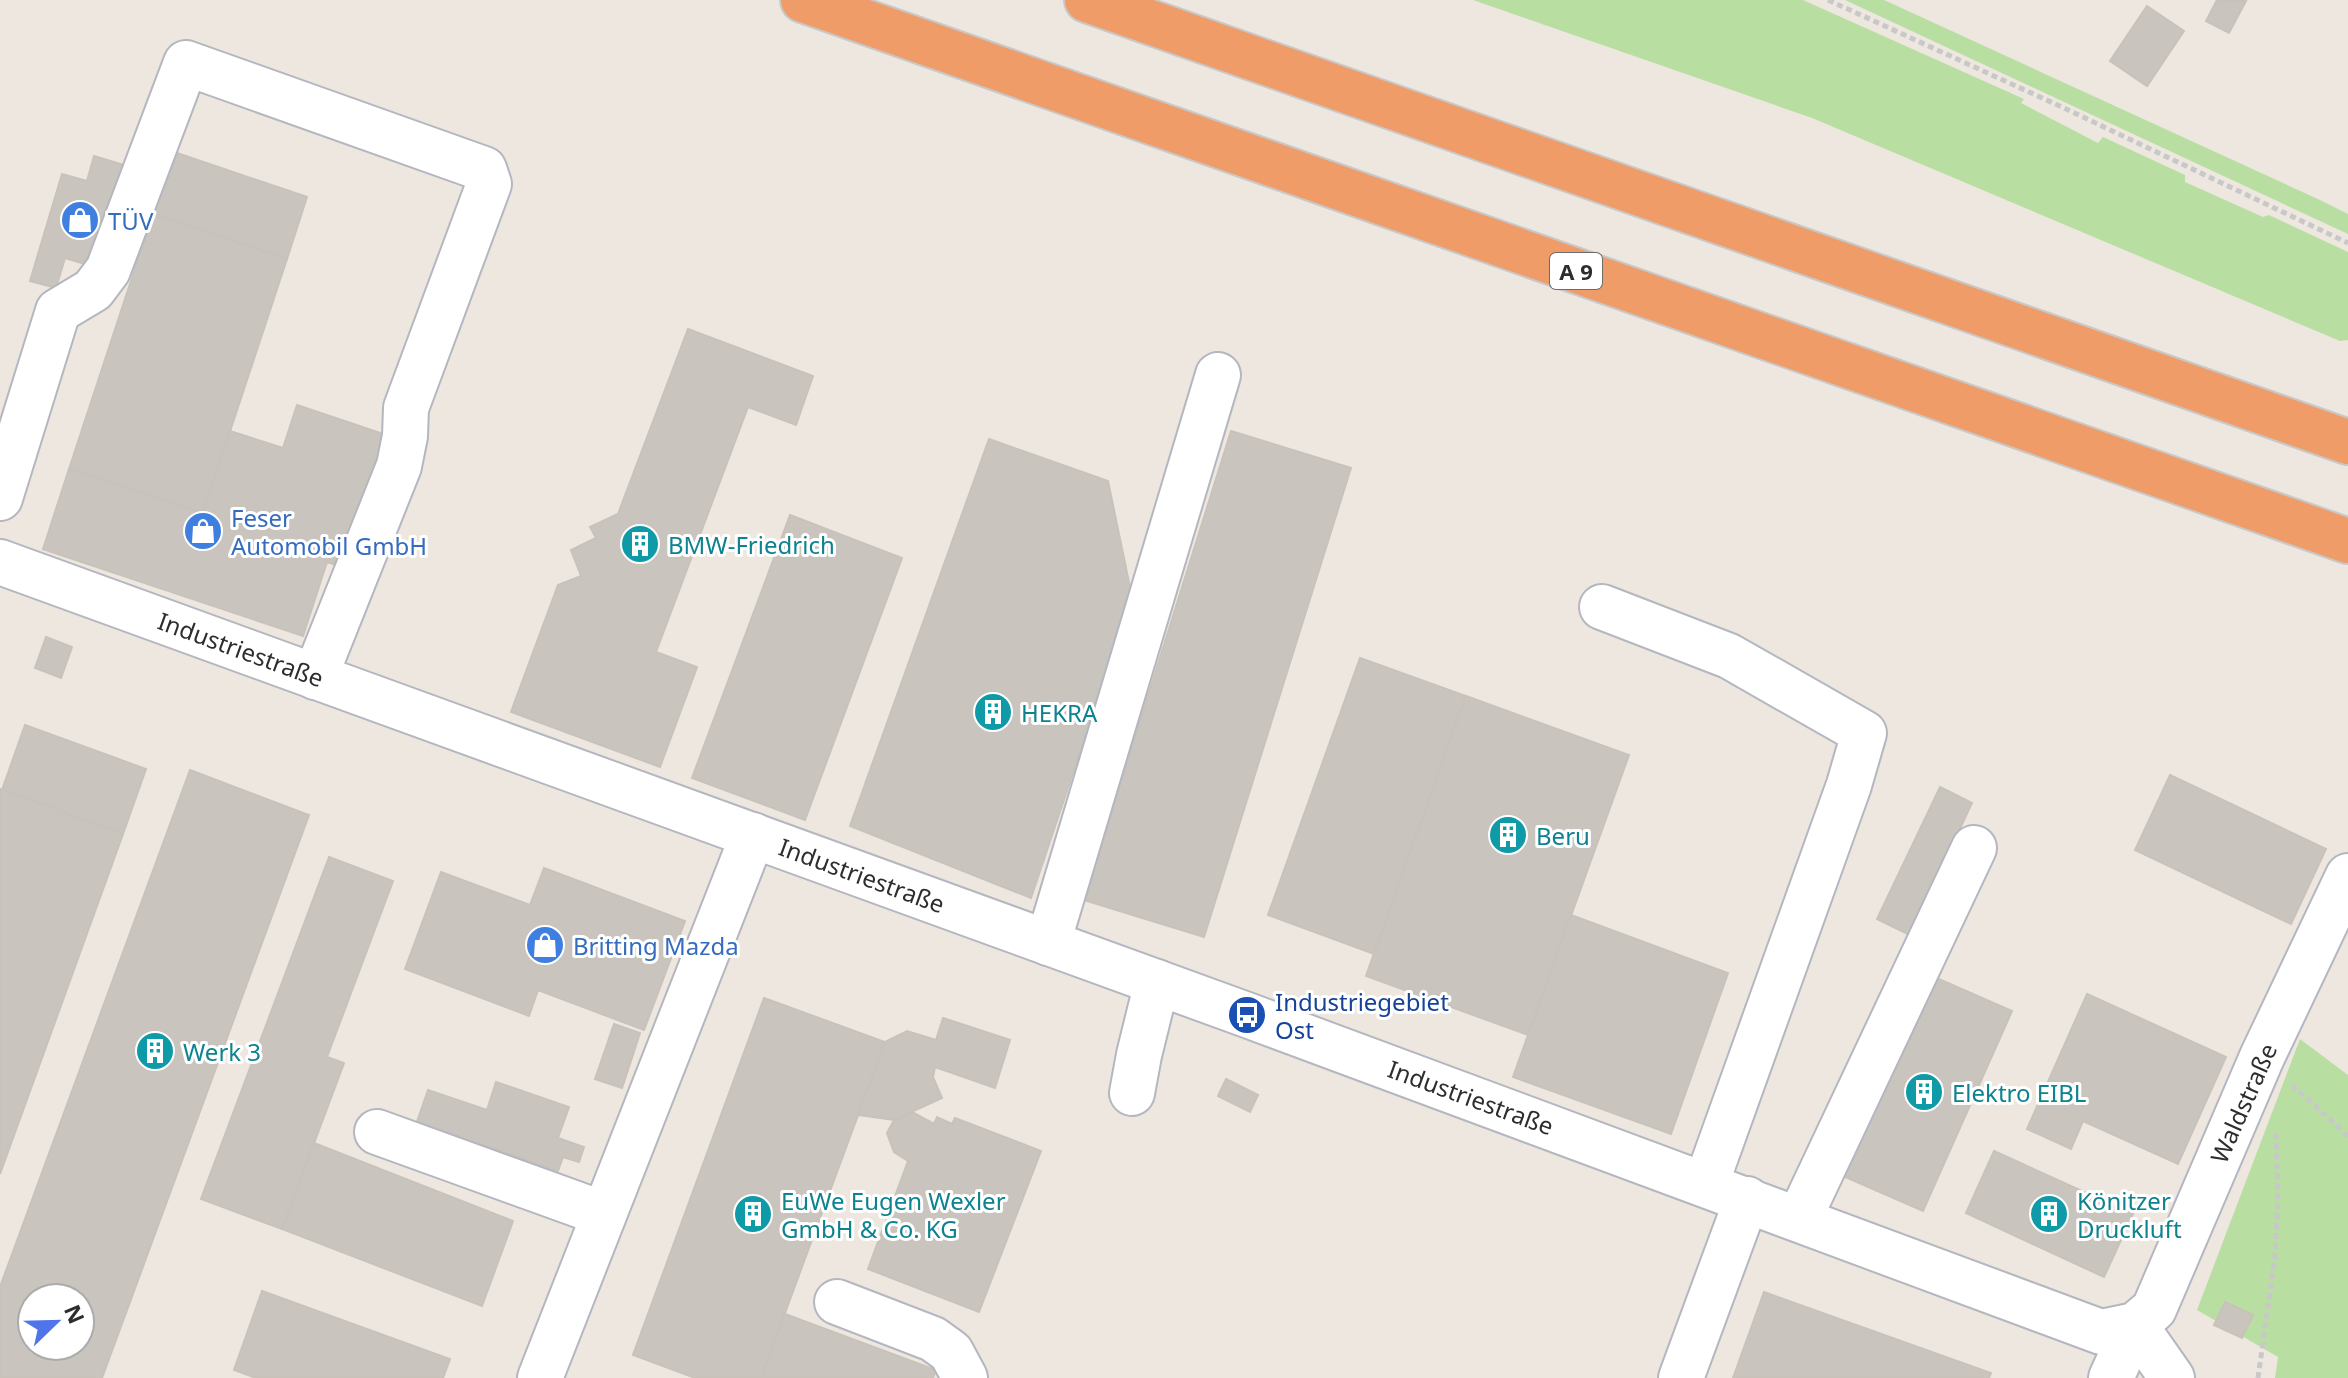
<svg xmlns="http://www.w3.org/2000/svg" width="2348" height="1378" font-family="'Noto Sans',sans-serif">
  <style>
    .green { fill: #b9dea2 }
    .building { fill: #c9c5be; stroke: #c8c2ba; stroke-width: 2; fill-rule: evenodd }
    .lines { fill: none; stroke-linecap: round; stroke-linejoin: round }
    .minor-casing { stroke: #b4b7bf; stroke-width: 48 }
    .highway-casing { stroke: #c8c8c8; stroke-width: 48 }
    .path { stroke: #c8c8c8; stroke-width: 5; stroke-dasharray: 6 4; stroke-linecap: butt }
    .minor { stroke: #fff; stroke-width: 44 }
    .highway { stroke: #f09c68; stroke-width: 44 }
    .labels { text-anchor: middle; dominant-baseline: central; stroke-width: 6; stroke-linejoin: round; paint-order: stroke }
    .shield { fill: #fff; stroke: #6c6c6c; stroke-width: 2 }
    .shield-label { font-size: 22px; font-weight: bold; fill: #2d2d2d }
    .shop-label { font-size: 24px; fill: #366cbe; stroke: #fff; text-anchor: start }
    .culture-label { font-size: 24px; fill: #0d838f; stroke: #fff; text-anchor: start }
    .street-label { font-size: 24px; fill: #2d2d2d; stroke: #fff }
    .transit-label { font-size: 24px; fill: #164399; stroke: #fff; text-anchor: start }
  </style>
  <rect width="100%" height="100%" fill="#ede7e0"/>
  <g class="green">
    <path d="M1473,0h330l221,99 -3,4 77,40 5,-6 82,38v7l78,35 6,-2 79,37v88l-8,1 -528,-223z"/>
    <path d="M1845,0h39l436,200 28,14v20z"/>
    <path d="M2300,1039l48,36v303h-73l3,-21 -81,-47z"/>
  </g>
  <g class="building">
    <path d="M2217,0l29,1 -17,32 -23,-12z"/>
    <path d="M2147,6l37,25 -37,55 -37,-25z"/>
    <path d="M174,152l133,45 -20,62 -134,-45z"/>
    <path d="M94,156l33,10 -29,102 -33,-10 -9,30 -26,-7 32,-107 25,7z"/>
    <path d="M153,214l134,45 -84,254 -134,-44z"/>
    <path d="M688,329l125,47 -17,49 -48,-18 -92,245 41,15 -37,100 -149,-55 47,-127 23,-9 -10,-26 25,-12 -6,-11 28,-13z"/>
    <path d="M297,405l92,31 -43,132 -19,-6 -24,74 -260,-87 26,-80 134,44 27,-82 53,17z"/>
    <path d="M1231,431l120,37 -147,469 -120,-37z"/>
    <path d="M989,439l119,42 24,116 -101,301 -181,-72z"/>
    <path d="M790,515l112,43 -97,262 -113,-42z"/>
    <path d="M46,637l26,10 -11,31 -26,-10z"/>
    <path d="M1360,658l106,38 -92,258 -106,-39z"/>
    <path d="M1466,696l163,59 -101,280 -162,-59z"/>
    <path d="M25,725l121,44 -23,65 -121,-44z"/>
    <path d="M190,770l119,45 -207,563h-102v-91zM32,1298h48v48h-48z"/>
    <path d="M2170,775l156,74 -35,75 -156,-74z"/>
    <path d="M1940,787l32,16 -39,83 -19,51 -37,-18z"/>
    <path d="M0,789l123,45 -123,340z"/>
    <path d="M329,857l64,24 -66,176 17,6 -62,166 -81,-30z"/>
    <path d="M544,868l141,53 -41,109 -106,-40 -9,26 -124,-47 36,-97 89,33z"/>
    <path d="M1571,915l157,58 -57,161 -158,-57z"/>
    <path d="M1925,973l87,38 -89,200 -87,-38z"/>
    <path d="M2087,994l139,63 -48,107 -95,-43 -12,28 -44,-20z"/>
    <path d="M764,998l121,44 -124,336h-66l-62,-23z"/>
    <path d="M943,1018l67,22 -15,48 -60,-21 -2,10 9,21 -48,22 -36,-5 27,-73 22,-11 29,9z"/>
    <path d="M614,1024l26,9 -18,55 -27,-9z"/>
    <path d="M1226,1079l32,16 -8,17 -32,-16z"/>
    <path d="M496,1082l73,25 -11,31 26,9 -5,15 -16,-5 -5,14 -141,-49 11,-32 59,20z"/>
    <path d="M912,1112l22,12 3,-7 15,7 3,-6 86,33 -62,161 -111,-43 40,-108 -14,-9 -7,-19 7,-13z"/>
    <path d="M314,1143l199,78 -31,85 -200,-77z"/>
    <path d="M1994,1151l139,63 -29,63 -138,-64z"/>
    <path d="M262,1291l188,68 -7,19h-187l-22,-8z"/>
    <path d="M1764,1292l227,81 -2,5h-256z"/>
    <path d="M2225,1302l28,13 -11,23 -28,-13z"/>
    <path d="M785,1314l151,56 -3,8h-172z"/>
  </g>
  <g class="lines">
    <g class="minor-casing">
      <g id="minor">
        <path d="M0,498l58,-187 35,-21 15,-20 78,-207 298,106 5,15 -83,224 -1,28 -6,30 -84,211"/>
        <path d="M0,562l1247,453 854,317 34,-7 19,-16 108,-252 86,-181"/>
        <path d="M1602,607l127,49 135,77 -15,52 -143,399"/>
        <path d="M1048,943l170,-568"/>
        <path d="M1132,1093l7,-38 18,-73"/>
        <path d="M377,1132l227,82"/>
        <path d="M1799,1219l175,-371"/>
        <path d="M837,1302l96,37 18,13 14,26"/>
        <path d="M2135,1325l37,53"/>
        <path d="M540,1378l213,-543"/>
        <path d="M1681,1378l66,-179"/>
        <path d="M2111,1378l24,-53"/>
      </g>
    </g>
    <g class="highway-casing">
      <g id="highway">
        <path d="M803,0l1545,541"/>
        <path d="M1087,0l1261,442"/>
      </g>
    </g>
    <g class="path">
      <path d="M1828,0l236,108 284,135"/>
      <path d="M2292,1085l56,51"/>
      <path d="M2258,1378l17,-121 3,-62 -2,-63"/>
    </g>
    <use href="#minor" class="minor"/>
    <use href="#highway" class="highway"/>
  </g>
  <defs>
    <g id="shop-disc" transform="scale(2)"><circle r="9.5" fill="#3f7fe0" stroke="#fff"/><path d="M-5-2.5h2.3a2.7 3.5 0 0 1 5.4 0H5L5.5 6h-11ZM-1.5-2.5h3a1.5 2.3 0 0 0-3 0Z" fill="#fff"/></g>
    <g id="building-disc" transform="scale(2)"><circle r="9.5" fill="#0f9aa8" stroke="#fff"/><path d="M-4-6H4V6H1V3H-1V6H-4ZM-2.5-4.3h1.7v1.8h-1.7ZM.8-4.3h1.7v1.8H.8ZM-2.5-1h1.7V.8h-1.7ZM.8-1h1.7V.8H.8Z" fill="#fff"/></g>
    <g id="bus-disc" transform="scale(2)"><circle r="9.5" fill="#1a4fb4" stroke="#fff"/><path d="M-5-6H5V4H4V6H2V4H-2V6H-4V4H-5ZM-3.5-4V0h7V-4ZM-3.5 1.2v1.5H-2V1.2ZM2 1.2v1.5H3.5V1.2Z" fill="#fff"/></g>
  </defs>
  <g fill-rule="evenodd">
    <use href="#shop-disc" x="80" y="220"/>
    <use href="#shop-disc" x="203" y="531"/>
    <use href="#building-disc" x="640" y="544"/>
    <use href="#building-disc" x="993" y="712"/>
    <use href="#building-disc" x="1508" y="835"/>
    <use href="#shop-disc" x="545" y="945"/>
    <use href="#bus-disc" x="1247" y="1015"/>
    <use href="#building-disc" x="155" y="1051"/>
    <use href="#building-disc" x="1924" y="1092"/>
    <use href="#building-disc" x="753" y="1214"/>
    <use href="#building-disc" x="2049" y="1214"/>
  </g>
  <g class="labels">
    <rect class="shield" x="1550" y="253" width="52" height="36" rx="6"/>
    <g class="shield-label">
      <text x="1576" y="271">A 9</text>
    </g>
    <g class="shop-label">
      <text x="108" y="220">TÜV</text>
      <text x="231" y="517">Feser<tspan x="231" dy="28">Automobil GmbH</tspan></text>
      <text x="573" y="945">Britting Mazda</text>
    </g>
    <g class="culture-label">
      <text x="668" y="544">BMW-Friedrich</text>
      <text x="1021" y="712">HEKRA</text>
      <text x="1536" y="835">Beru</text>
      <text x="183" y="1051">Werk 3</text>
      <text x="1952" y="1092">Elektro EIBL</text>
      <text x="781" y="1200">EuWe Eugen Wexler<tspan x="781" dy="28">GmbH &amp; Co. KG</tspan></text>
      <text x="2077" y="1200">Könitzer<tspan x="2077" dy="28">Druckluft</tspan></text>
    </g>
    <g class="street-label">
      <text transform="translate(241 649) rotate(20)">Industriestraße</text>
      <text transform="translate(862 875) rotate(20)">Industriestraße</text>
      <text transform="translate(1471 1097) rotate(20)">Industriestraße</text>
      <text transform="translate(2243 1103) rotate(-66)">Waldstraße</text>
    </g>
    <g class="transit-label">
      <text x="1275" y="1001">Industriegebiet<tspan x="1275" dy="28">Ost</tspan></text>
    </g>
  </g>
  <g transform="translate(56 1322) rotate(67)"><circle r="38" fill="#ffffff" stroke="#ababab" stroke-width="2"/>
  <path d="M0-6L14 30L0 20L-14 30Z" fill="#5074ea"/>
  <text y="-12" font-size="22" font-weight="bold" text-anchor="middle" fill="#2d2d2d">N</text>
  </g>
</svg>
